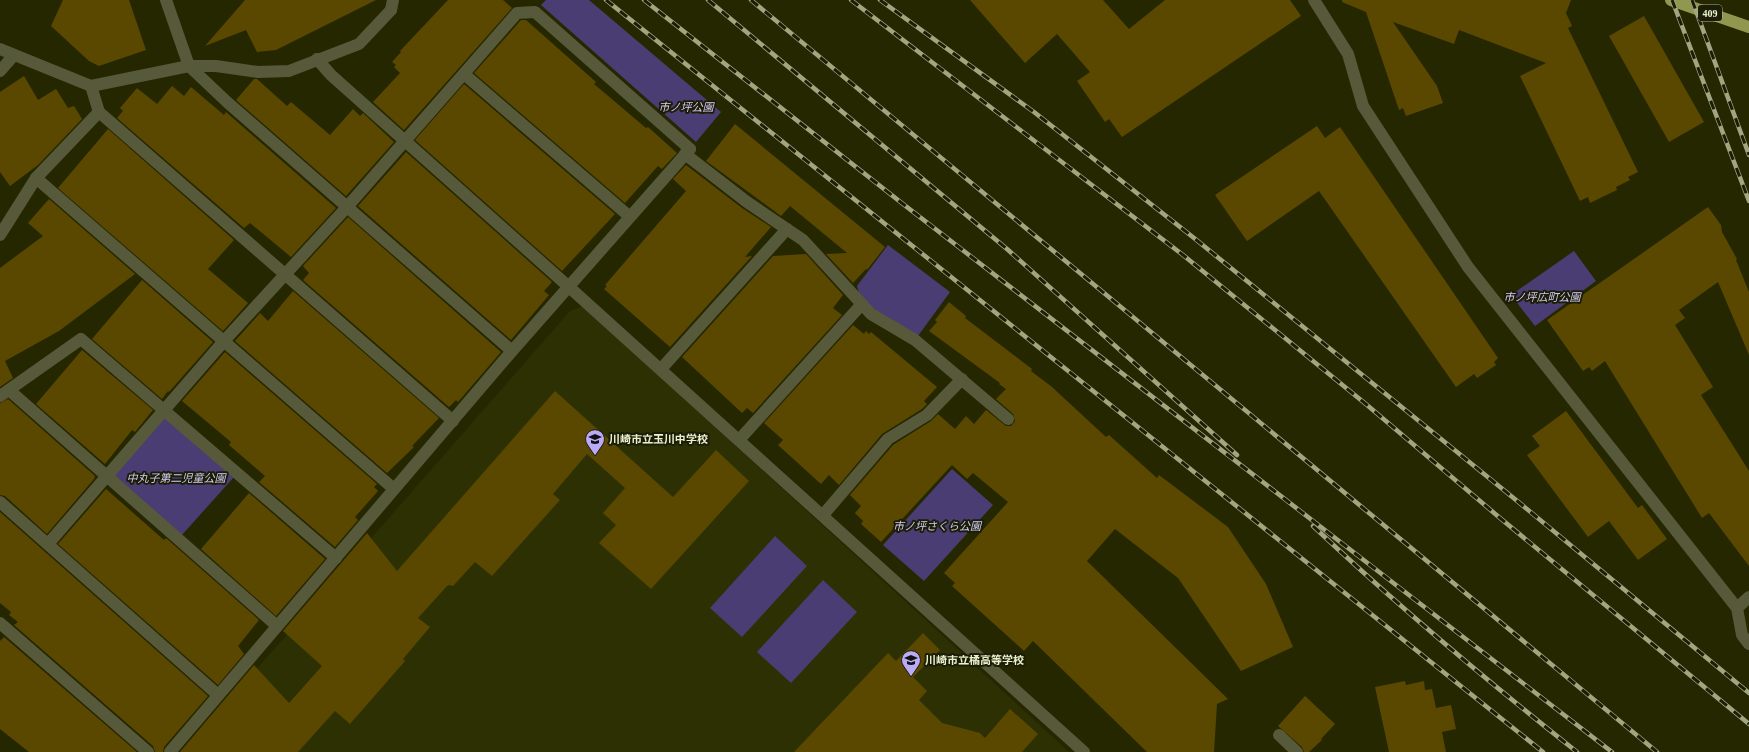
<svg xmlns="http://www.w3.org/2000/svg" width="1749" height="752" font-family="'Times New Roman','Noto Sans JP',serif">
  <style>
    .built { fill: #2d3003 }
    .green { fill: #4a3d73 }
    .building { fill: #5a4800 }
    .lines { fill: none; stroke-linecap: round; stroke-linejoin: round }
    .service { stroke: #56593a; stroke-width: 12 }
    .minor { stroke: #56593a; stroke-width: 12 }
    .trunk { stroke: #91974e; stroke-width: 12 }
    .rail-casing { stroke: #a1a580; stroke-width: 4.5 }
    .rail { stroke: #1b1d07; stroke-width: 3; stroke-dasharray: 9; stroke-linecap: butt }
    .labels { text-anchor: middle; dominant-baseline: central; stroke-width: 4; stroke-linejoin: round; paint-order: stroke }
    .shield { fill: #1b1d07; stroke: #adb192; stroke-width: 1 }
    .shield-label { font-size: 10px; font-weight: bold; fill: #ecf1cd }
    .park-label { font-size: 11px; font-style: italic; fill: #d3ccf3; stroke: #1b1d07 }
    .poi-label { font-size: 11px; font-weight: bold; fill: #ecf1cd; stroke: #1b1d07; text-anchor: start }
  </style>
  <rect width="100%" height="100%" fill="#252701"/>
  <path class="built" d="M583,306l322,295 164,151h-885l386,-441z"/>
  <g class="green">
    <path d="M546,0h43l132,112 -25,30 -155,-137z"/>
    <path d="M888,245l62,47 -35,48 -53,-36 -5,-18z"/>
    <path d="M1574,251l22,30 -61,45 -24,-31z"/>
    <path d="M165,416l69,61 -53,59 -68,-60z"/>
    <path d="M952,469l41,36 -69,76 -41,-36z"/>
    <path d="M775,536l32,30 -65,71 -32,-29z"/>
    <path d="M823,580l34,32 -66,71 -34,-31z"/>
  </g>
  <g class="building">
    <path d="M63,0h66l17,50 -47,16 -10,-5 -38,-35z"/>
    <path d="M245,0h131l-100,50 -19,2 -11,-22 -41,16z"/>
    <path d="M448,0h55l9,8 -108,122 -31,-28 27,-29 -6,-6 2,-2 -4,-3 9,-10 -1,-1z"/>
    <path d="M970,0h133l26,29 36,-29h125l11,16 -179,121 -13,-18 -4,3 -28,-41 13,-9 -33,-38 -32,29z"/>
    <path d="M1342,0h229l-5,13 6,13 -4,2 70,144 -10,5 2,3 -14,7 1,3 -27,13 -2,-6 -8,4 -60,-125 26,-13 -87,-33 -5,14 -61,-22 44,64 6,17 -37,13 -3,-8 -4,2 -33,-98 -24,-10z"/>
    <path d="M1644,16l60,106 -35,20 -60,-106z"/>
    <path d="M521,20h5l70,62 -2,2 52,44 2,-1 29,26 -15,16 -4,-3 -33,37 -151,-130z"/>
    <path d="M24,76l14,24 18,-11 12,19 6,-2 8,13 -44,46 -28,21 -10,-14v-80z"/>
    <path d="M254,79h3l30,27 4,-4 39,33 23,-26 7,7 3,-3 31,29 -48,54 -110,-96z"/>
    <path d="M464,84l151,130 -53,57 -147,-131z"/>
    <path d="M172,86l12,10 7,-9 33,28 2,-3 110,96 -45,49 -41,-34 -6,5 -127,-110 6,-7 -3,-3 17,-20 20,16z"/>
    <path d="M735,124l150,123 -18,23 -1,-1 -13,14 -27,-29 21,-1 -57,-47 -9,10 -75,-55z"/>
    <path d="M1317,126l8,12 15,-11 158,231 -4,4 2,3 -19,13 -3,-4 -18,13 -137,-196 -72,50 -32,-46z"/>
    <path d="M108,129l126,111 -26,29 40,34 -25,28 -165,-143z"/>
    <path d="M406,152l146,130 -8,9 5,4 -38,45 -153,-134z"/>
    <path d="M686,165l56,43 29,19 -26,30 7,-1 -82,91 -66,-58 3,-3 -2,-1 81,-94 -13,-12z"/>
    <path d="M49,199l86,75 -76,57 -54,30 8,17 -13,9v-119l43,-32 -15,-13z"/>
    <path d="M1708,207l13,18 1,7 15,27 -1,1 13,32v63l-31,-73 -39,28 6,8 -10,7 38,62 -12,8 48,76v95l-40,-53 -7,5 -97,-157 -13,10 -3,-4 -6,4 -36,-51z"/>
    <path d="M348,217l153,135 -43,50 -2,-2 -7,7 -146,-127 6,-7 -6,-7z"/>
    <path d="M806,254l37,41 -10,13 9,7 -89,98 -6,-5 -5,5 -60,-56 91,-101z"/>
    <path d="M142,280l71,62 -44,50 -1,-1 -6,8 -70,-60z"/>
    <path d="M293,291l146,127 -27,28 2,1 -27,26 -152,-132 25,-28 8,8z"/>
    <path d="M949,302l17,14 -1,2 67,51 -1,2 21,16 54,50 3,-2 48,43 2,-3 69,52 38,57 27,63 -52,24 -63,-93 -63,-49 -28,32 141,138 -11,5 -3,48h-67l-114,-111 -9,10 -72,-65 3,-3 -11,-10 64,-71 -35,-29 -6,6 -15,-14 -71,77 -20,-18 2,-3 -8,-8 6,-7 -11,-11 43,-50 38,-24 7,-7 17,15 11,-13 8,8 12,-14 20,16h5l4,-5 -2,-7 -17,-15 10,-10 -7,-5 1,-1 -71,-52 8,-9 -2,-2z"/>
    <path d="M853,325l11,9 2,-3 3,3 2,-2 66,55 -13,14 3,3 -5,5 -40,25 -43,51 -10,-10 -8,9 -43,-39 5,-5 -19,-17z"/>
    <path d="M82,350l71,60 -18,22 -3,-2 -27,34 -69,-60z"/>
    <path d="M225,352l152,132 -3,3 4,4 -23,26 3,3 -23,27 -76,-65 6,-6 -36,-31 2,-3 -49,-41z"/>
    <path d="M555,391l118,106 43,-47 33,31 -98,108 -52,-46 17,-18 -13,-12 22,-25 -38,-34 -34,40 7,6 -68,76 -17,-14 -22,24 -5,-1 -30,33 12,9 -27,32 2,2 -55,63 -15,-13 -37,41h-118l74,-87 35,38 33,-37 -39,-35 84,-98 30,38z"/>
    <path d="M8,399l87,77 -1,3 -47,55 -42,-38 -5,-1v-92z"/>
    <path d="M1566,411l72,97 4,-3 25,34 -29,21 -29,-39 -21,16 -61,-82 13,-9 -8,-10z"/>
    <path d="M106,489l58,51 2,-2 93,82 -21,26 6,8 -26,31 -160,-141z"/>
    <path d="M249,493l76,66 -49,57 -75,-67z"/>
    <path d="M0,512l208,184 -44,51 -1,5h-8l-2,-6 -139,-121 4,-3 -9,-7 2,-3 -11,-9z"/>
    <path d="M923,633l17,17 -27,27 14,14 -8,9 23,23 38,10 5,5 25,-29 28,25 -16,18h-228l94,-99 8,8z"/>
    <path d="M4,637l133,115h-108l-29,-23v-88z"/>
    <path d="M1405,681l1,4 18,-4 1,9 7,-1 4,19 15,-3 5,24 -14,3 4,20h-57l-14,-65z"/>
    <path d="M1305,696l30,28 -14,15 1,1 -13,12h-5l-2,-5 -24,-21z"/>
  </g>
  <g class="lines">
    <g class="service">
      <path d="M166,0l23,66 38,36 285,249"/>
      <path d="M391,10l2,-10"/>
      <path d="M0,71l14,-16"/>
      <path d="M464,74l165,142"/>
      <path d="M99,112l354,309"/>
      <path d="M36,178l358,311"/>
      <path d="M9,390l268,236"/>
      <path d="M0,396l81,-57 255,219"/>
      <path d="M48,544l176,-203 123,-134 170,-194 18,-1 155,137"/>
      <path d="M0,623l148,129"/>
      <path d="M1279,735l18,17"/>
    </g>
    <g class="minor">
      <path d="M1314,0l34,54 15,52 105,161 269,341 5,27 7,9"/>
      <path d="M0,49l91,37 98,-20h27l42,6 31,-1 70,-27 32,-34"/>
      <path d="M317,59l14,16 238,212 515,465"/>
      <path d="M685,154l62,48 56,38 68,74 44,26 93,79"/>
      <path d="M0,235l36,-57 63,-66 -8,-26"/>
      <path d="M661,369l126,-140"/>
      <path d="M739,440l123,-136"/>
      <path d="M0,502l218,193"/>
      <path d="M823,515l65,-76 39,-24 35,-36"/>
      <path d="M1737,608l12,-11"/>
      <path d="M170,752l342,-401 178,-202"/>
    </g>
    <path class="trunk" d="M1671,0l78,27"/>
    <g class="rail-casing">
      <g id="rail">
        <path d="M606,0l937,752"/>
        <path d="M644,0l259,204 709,548"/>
        <path d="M708,0l299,249 230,206"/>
        <path d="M751,0l906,752"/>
        <path d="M851,0l332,255 184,150 133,113 249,206"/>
        <path d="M880,0l154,112 160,126 322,262 233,193"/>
        <path d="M1672,0l77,201"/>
        <path d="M1692,0l57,155"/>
        <path d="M1313,526c85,80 173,154 264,226"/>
      </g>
    </g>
    <use href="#rail" class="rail"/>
  </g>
  <defs>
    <g id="school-pin" transform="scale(1)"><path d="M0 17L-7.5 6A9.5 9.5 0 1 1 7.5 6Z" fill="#baaaf7" stroke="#1b1d07"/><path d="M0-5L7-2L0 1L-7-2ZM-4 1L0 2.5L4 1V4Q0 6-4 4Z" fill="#111"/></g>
  </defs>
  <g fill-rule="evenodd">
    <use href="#school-pin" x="595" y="439"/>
    <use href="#school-pin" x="911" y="660"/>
  </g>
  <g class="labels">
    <rect class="shield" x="1698" y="5" width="24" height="16" rx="3"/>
    <g class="shield-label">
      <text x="1710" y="13">409</text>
    </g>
    <g class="park-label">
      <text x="686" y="107">市ノ坪公園</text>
      <text x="1542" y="297">市ノ坪広町公園</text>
      <text x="176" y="478">中丸子第二児童公園</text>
      <text x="937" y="526">市ノ坪さくら公園</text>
    </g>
    <g class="poi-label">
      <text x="609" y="439">川崎市立玉川中学校</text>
      <text x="925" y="660">川崎市立橘高等学校</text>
    </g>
  </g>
</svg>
